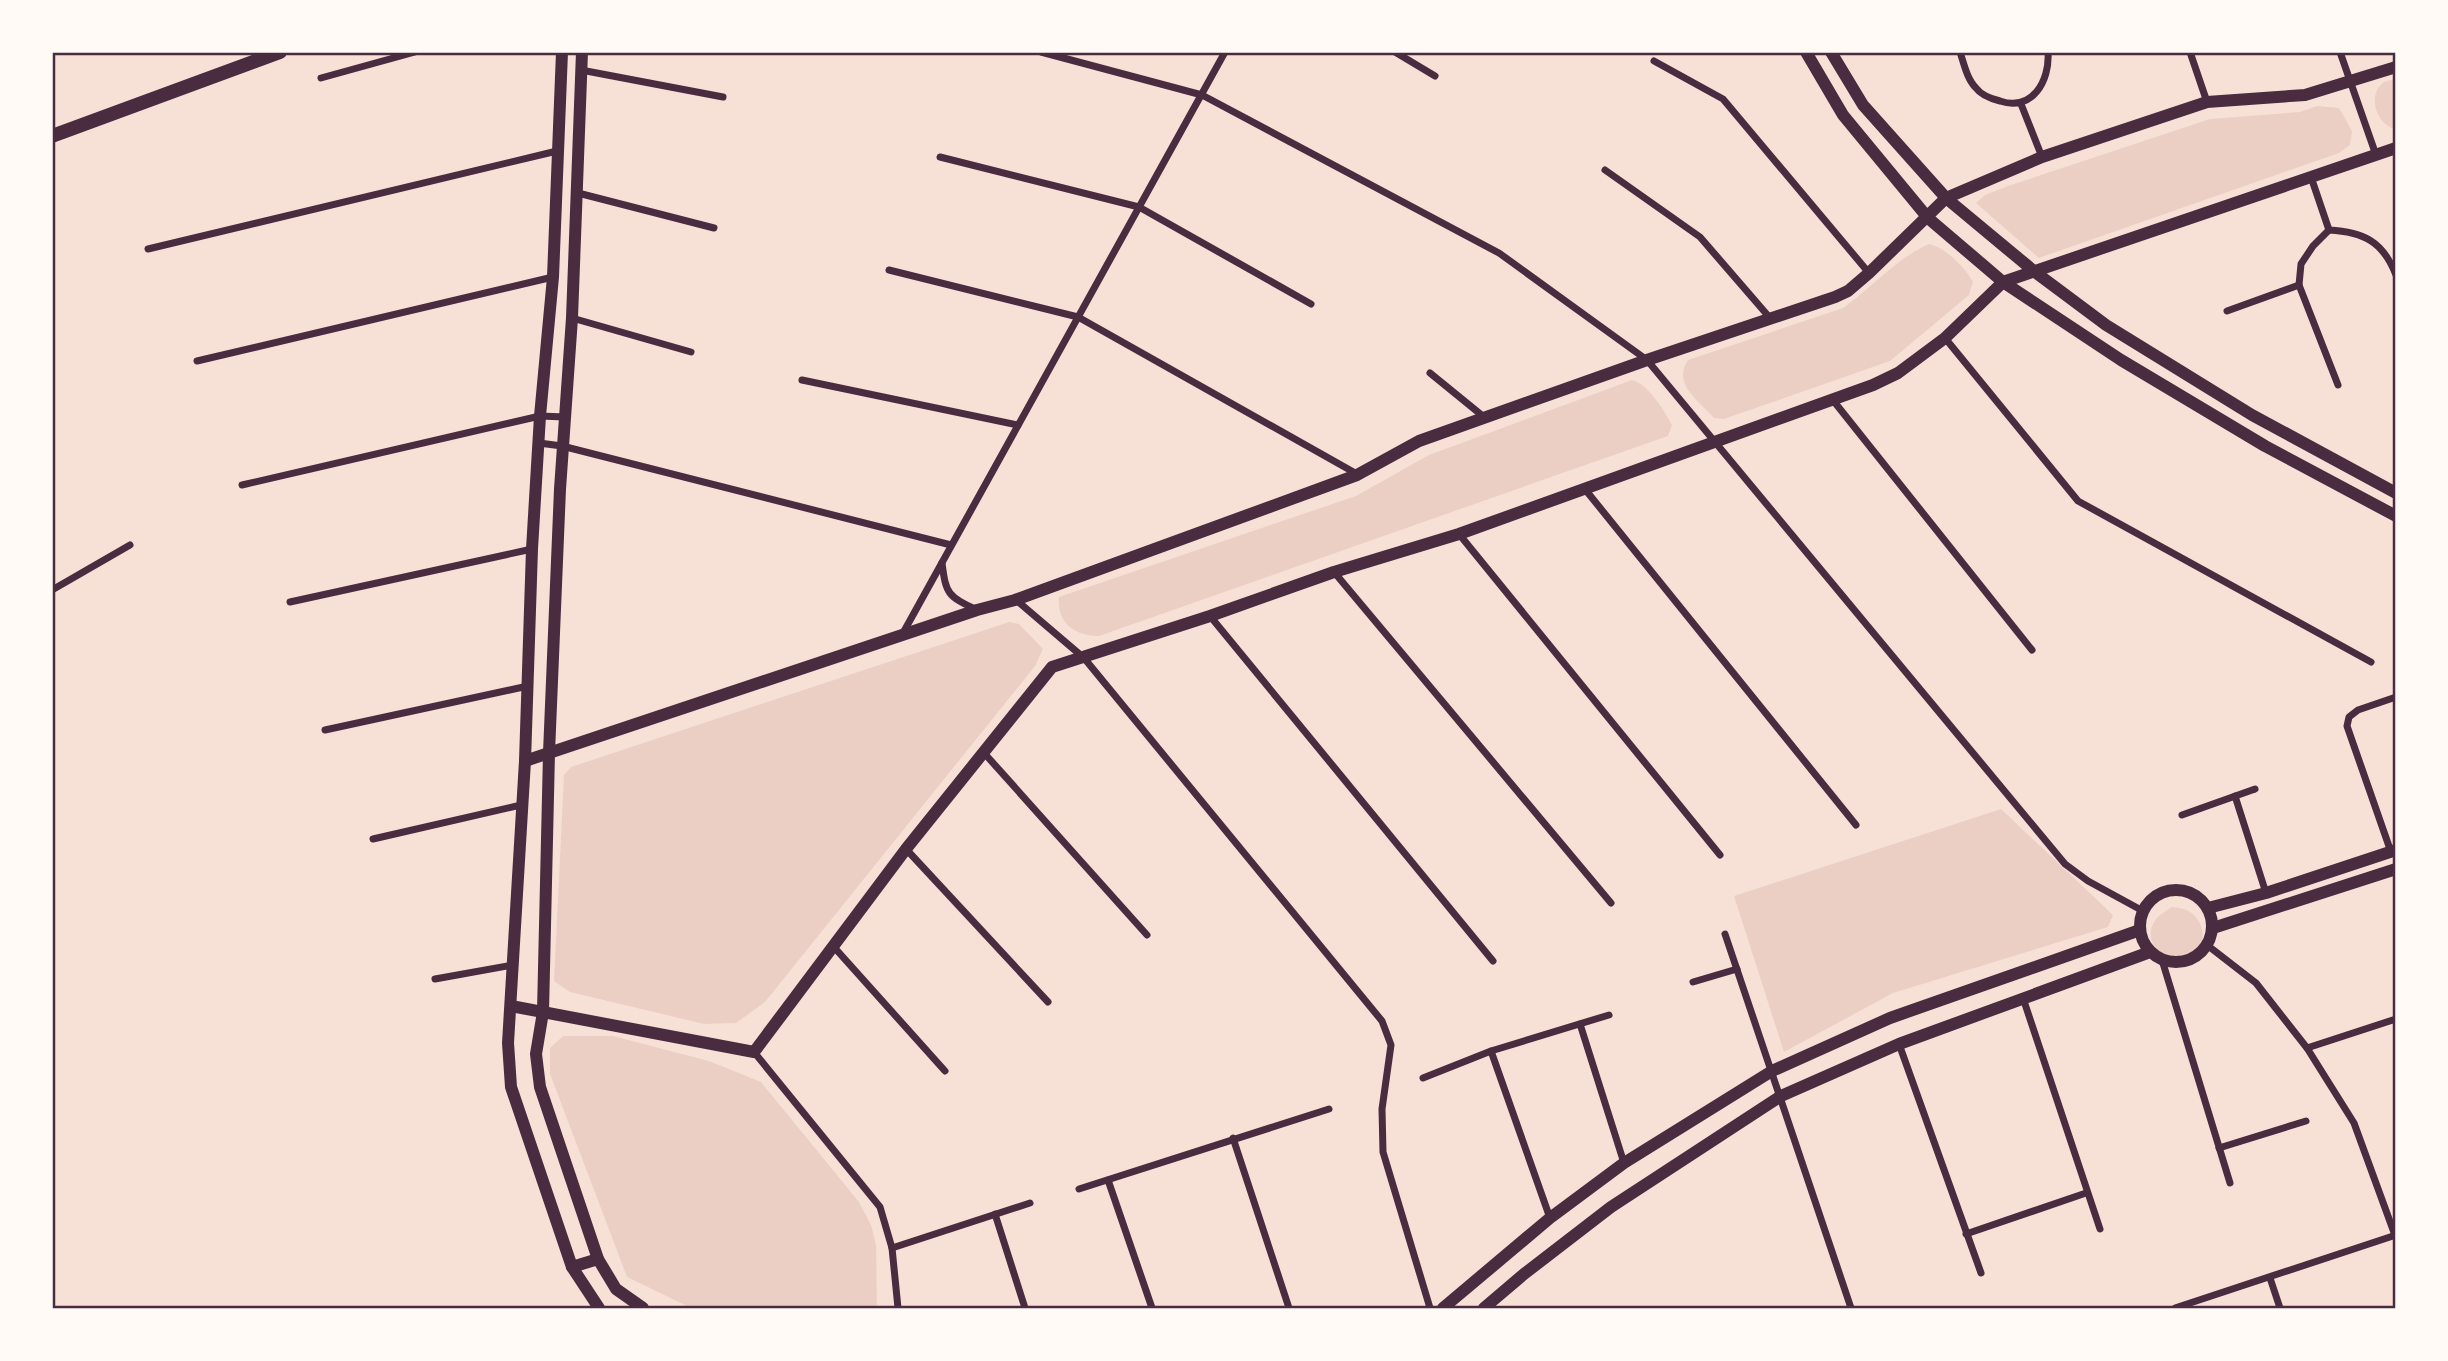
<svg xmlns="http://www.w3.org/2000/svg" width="2448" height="1361" font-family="'Roboto Serif',serif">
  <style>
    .green { fill: #ebcfc5 }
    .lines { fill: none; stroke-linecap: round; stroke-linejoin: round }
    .minor { stroke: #4a2c40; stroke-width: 7 }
    .tertiary { stroke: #4a2c40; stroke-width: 12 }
    .secondary { stroke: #4a2c40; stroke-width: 14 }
    .neatline { fill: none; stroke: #4a2c40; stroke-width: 2.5 }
  </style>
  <rect width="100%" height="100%" fill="#f7e1d7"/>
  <g class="green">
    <path d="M2395,79h1l-1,50c-18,-4 -29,-34 -11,-47 1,0 11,-3 11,-3z"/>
    <path d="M2317,106l22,2 13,23 -2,14 -11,8 -300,105 -63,-55 9,-8 23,-9 202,-67 90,-7z"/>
    <path d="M1929,244c17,4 36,23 44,38l-4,13 -79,66 -166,58 -10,-1c-15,-17 -42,-34 -26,-58l155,-52c28,-20 54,-50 86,-64z"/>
    <path d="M1632,380c16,4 32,30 40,45l-4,11 -569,200c-24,1 -43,-14 -40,-39l297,-101 73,-41z"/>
    <path d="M1009,622l10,2 24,25 -8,17 -270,336 -29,21 -32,1 -134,-32 -16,-11 10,-206 7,-8z"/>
    <path d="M2001,809l112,106 -5,12 -215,66 -109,59 -50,-156z"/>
    <path d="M2172,907c25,1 35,19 29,43 -4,2 -9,7 -14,8 -22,8 -45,-16 -33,-36 4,-7 12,-11 18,-15z"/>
    <path d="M563,1036h50l96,25 52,21 98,120 12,23 5,20 1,63h-186l-64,-31 -77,-203v-26z"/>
  </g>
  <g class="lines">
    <g class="minor">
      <path d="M1041,52l161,43 297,158 148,107 418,504 23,17 55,30"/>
      <path d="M1395,52l40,24"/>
      <path d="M1960,52c4,12 7,27 16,36 5,7 16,11 24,13 32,11 50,-20 48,-49"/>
      <path d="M2190,52l17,50"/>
      <path d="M2340,52l36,103"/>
      <path d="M1654,61l69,38 146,174"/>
      <path d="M581,70l142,27"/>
      <path d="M321,78l94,-26"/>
      <path d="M2021,104l21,53"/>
      <path d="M940,157l199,50 172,97"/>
      <path d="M1605,170l95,67 70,81"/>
      <path d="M2311,177l18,53"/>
      <path d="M578,193l136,35"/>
      <path d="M2329,230l-16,16 -12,18 -2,21 39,100"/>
      <path d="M2329,230c34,2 54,11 67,45"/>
      <path d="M148,249l409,-98"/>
      <path d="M889,270l189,47 279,157"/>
      <path d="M2227,311l72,-26"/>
      <path d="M572,318l119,34"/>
      <path d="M1945,338l133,163 293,161"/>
      <path d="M197,361l356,-84"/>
      <path d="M1430,373l54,44"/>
      <path d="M802,380l216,45"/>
      <path d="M1832,399l200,251"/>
      <path d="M539,443l23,3 389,99"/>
      <path d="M242,485l298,-69 25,1"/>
      <path d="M1584,488l272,337"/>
      <path d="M1459,534l261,321"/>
      <path d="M942,563c4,32 6,33 35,47"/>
      <path d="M1334,572l277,331"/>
      <path d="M52,590l78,-45"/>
      <path d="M1016,600l68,58 298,363 9,24 -9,64 1,43 47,156"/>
      <path d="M290,602l242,-53"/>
      <path d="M1210,616l283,345"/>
      <path d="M903,633l322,-581"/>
      <path d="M325,730l203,-44"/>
      <path d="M985,754l162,181"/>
      <path d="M2235,796l31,97"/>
      <path d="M2182,815l73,-26"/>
      <path d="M373,839l148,-34"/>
      <path d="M906,849l142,153"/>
      <path d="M2391,852l-44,-126 2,-9 9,-7 38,-13"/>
      <path d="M1725,934l126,374"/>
      <path d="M2207,945l49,38 51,65 47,75 42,115"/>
      <path d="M833,946l112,125"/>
      <path d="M2162,960l68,223"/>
      <path d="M435,979l78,-14"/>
      <path d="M1693,982l44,-13"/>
      <path d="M2023,998l77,231"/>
      <path d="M1580,1024l44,139"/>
      <path d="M1899,1044l82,229"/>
      <path d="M2307,1048l89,-29"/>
      <path d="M1491,1051l59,167"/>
      <path d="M754,1052l126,155 12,41 6,60"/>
      <path d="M1423,1078l68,-27 118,-36"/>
      <path d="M1233,1138l56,170"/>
      <path d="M2219,1148l87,-27"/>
      <path d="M1108,1180l44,128"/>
      <path d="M1079,1189l250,-80"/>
      <path d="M995,1214l30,94"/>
      <path d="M1966,1234l120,-41"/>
      <path d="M892,1248l138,-45"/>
      <path d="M2270,1278l10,30"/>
      <path d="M2175,1308l221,-73"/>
    </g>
    <g class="tertiary">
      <path d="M562,52l-9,225 -13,139 -8,133 -7,212 -17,282 3,44 61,180 27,41"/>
      <path d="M582,52l-10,266 -12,171 -11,264 -6,259 -7,42 4,33 58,172 18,30 27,19"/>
      <path d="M1806,52l37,63 85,103 75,64 118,78 144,86 131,70"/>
      <path d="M1831,52l32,53 83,93 89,74 71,53 146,90 144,78"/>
      <path d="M525,761l452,-151 38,-10 342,-125 62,-34 228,-81 188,-63 13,-6 21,-18 77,-75 96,-41 165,-55 98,-7 91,-28"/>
      <circle cx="2176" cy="926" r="36"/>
      <path d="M2208,908l58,-15 130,-43"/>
      <path d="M2213,928l183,-59"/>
      <path d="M511,1006l243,46 152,-203 146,-182 158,-51 124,-44 125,-38 414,-149 25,-12 47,-35 58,-56 393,-134"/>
      <path d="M572,1267l26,-8"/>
      <path d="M1443,1308l107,-90 74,-55 148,-92 118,-53 250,-88"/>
      <path d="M1484,1308l40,-34 87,-67 170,-111 118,-52 251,-92"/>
    </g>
    <path class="secondary" d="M52,136l228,-84"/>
  </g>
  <rect width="2448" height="1361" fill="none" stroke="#fffaf5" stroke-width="108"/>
  <rect x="54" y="54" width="2340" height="1253" class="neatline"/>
</svg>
